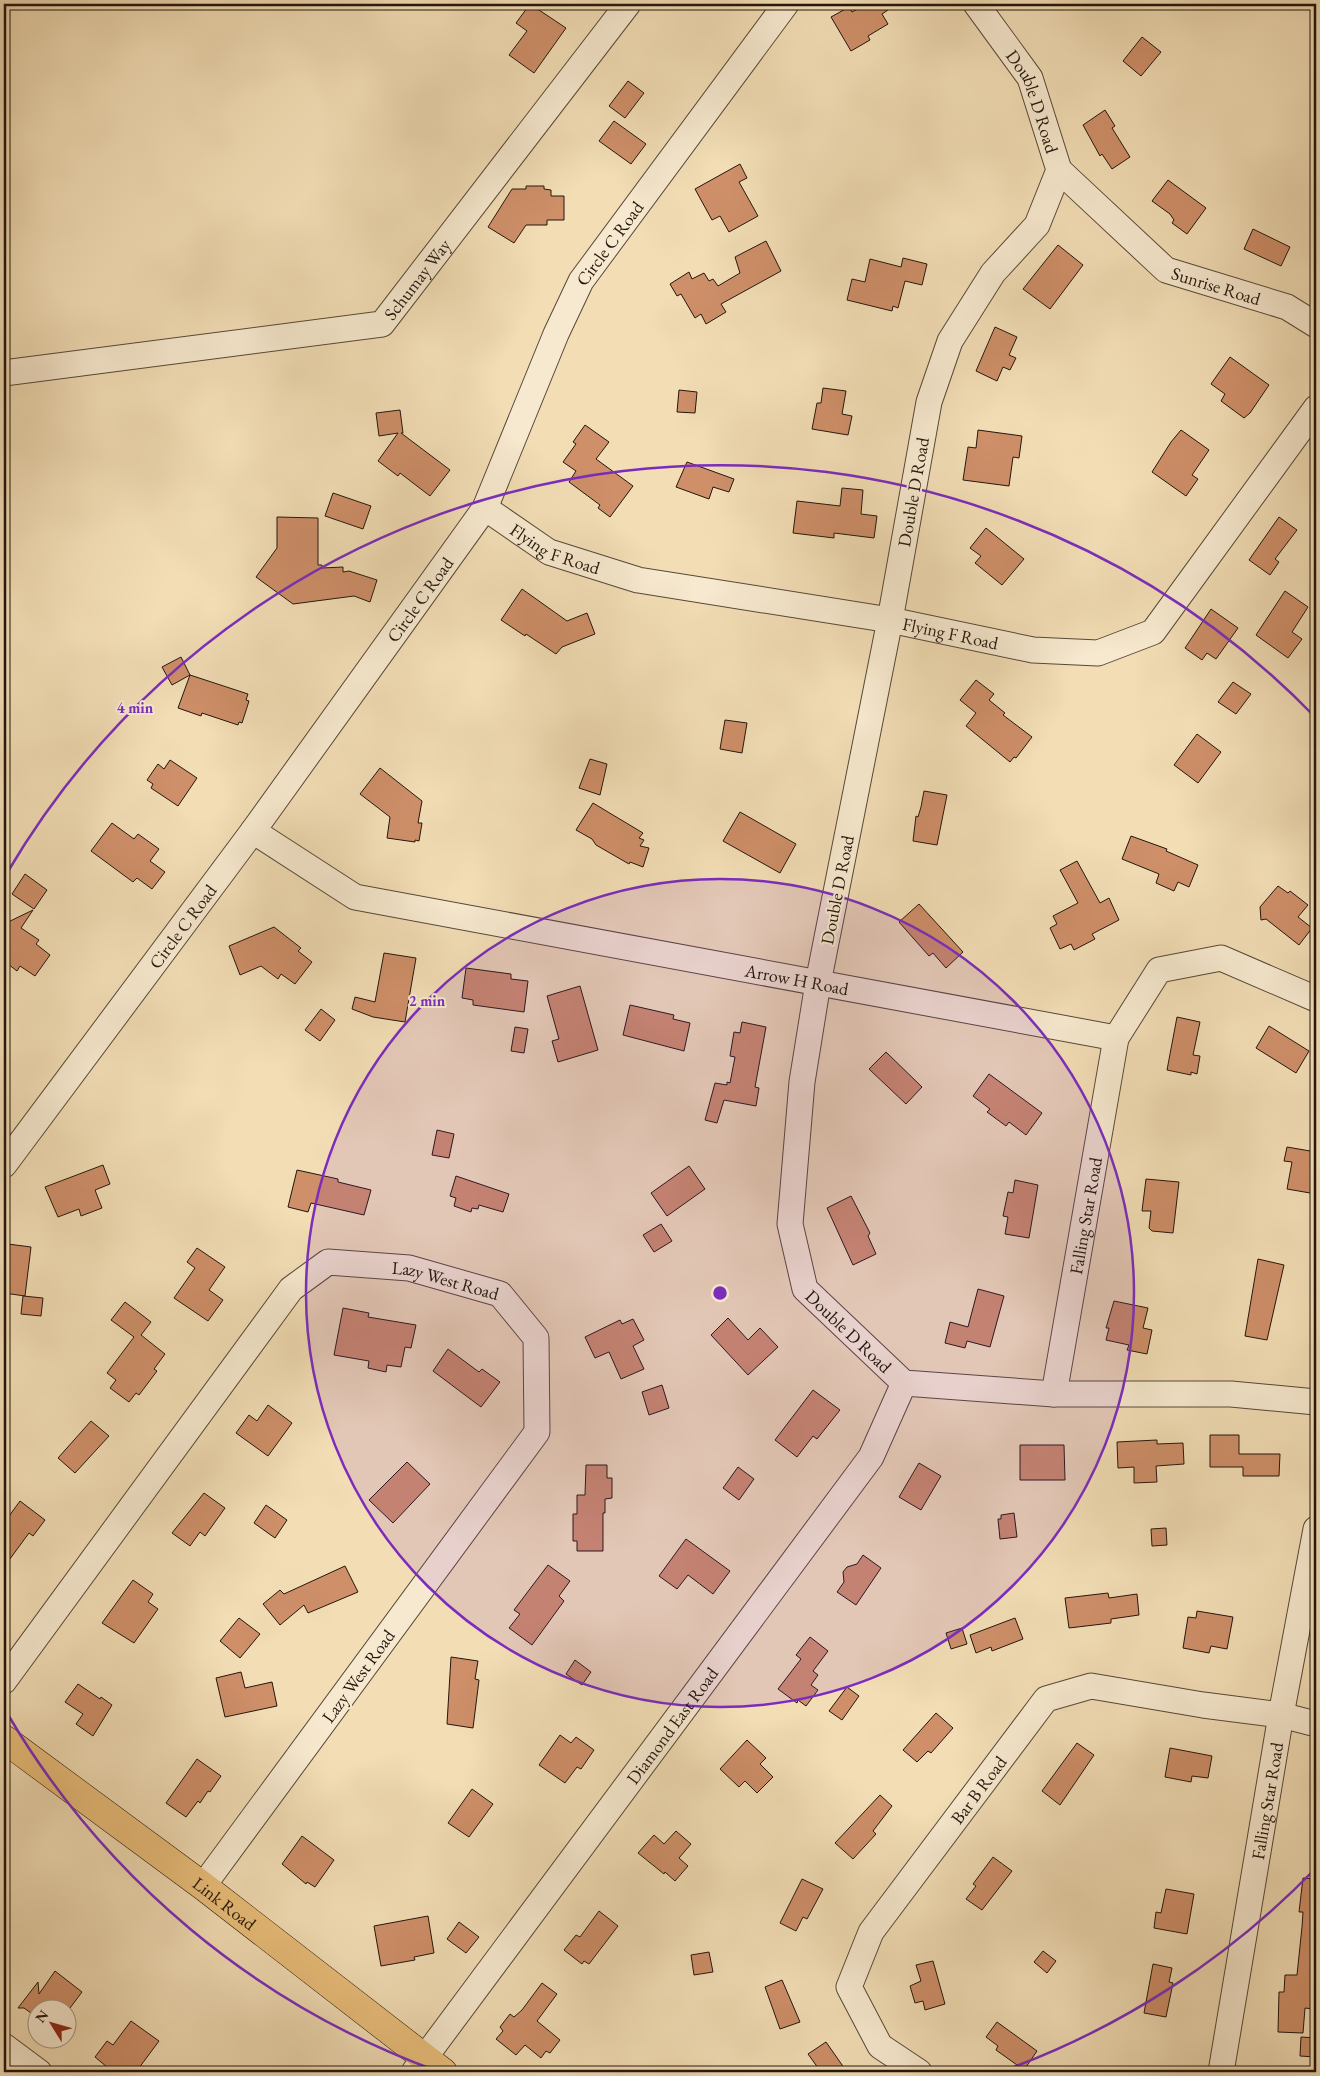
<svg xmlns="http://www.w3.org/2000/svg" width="1320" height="2076" font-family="'EB Garamond',serif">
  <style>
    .building { fill: #ce8f69; stroke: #23160d }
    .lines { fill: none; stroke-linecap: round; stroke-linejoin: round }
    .minor-casing { stroke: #574837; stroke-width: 27 }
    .major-casing { stroke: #23160d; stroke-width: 29 }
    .minor { stroke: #f7e9cf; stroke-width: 25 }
    .major { stroke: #e9be7a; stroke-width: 28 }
    .ring { fill: none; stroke: #7b2cbf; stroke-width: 2.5 }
    .labels { text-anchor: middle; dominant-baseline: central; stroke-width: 4; stroke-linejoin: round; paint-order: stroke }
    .street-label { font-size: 18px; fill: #23160d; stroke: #f7e9cf }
    .centre { fill: #7b2cbf; stroke: #f7e9cf; stroke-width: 2.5 }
    .ring-label { font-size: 15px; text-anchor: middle; font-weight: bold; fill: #7b2cbf; stroke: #f7e9cf; stroke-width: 4; stroke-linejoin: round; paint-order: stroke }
  </style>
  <rect width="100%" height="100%" fill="#f2ddb5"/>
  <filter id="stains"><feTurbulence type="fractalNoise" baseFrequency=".004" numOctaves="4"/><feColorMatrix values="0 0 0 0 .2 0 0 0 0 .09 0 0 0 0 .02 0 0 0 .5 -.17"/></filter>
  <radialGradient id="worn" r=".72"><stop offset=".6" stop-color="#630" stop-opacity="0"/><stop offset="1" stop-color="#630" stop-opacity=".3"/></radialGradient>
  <g class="building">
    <path d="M530,4l36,24 -32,45 -25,-18 18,-24 -11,-8z"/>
    <path d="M866,4h31l-15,10 6,10 -20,12 2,4 -19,11 -20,-34 18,-10 3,5z"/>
    <path d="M1142,37l19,15 -20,24 -18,-15z"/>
    <path d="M628,81l16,12 -19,25 -16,-12z"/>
    <path d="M1105,110l10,16 -3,2 18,29 -18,12 -10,-15 -2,2 -17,-31z"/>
    <path d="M614,121l32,23 -15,20 -32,-23z"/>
    <path d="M740,164l7,14 -8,4 19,34 -29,16 -9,-16 -8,4 -17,-31z"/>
    <path d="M1168,180l38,28 -19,26 -15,-11 2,-3 -4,-6 -18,-13z"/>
    <path d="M526,186h18v3l7,1v6h13v24h-17v5h-21l-12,18 -26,-16 24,-38h14z"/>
    <path d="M1253,229l37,18 -9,19 -37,-17z"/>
    <path d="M766,241l15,30 -60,33 5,8 -20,12 -5,-10 -6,4 -14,-24 -4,2 -7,-12 19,-12 3,7 12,-6 5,8 4,-2 5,7 22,-13 -5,-16z"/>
    <path d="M1058,245l25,20 -33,44 -27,-20z"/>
    <path d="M903,258l24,6 -5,21 -17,-4 -7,27 -5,-2 -1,5 -45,-11 5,-21 13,3 5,-23 31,8z"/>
    <path d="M995,327l22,10 -8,18 7,3 -6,12 -7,-3 -6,14 -21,-10z"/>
    <path d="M1230,357l39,28 -19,28 -6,5 -23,-17 4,-7 -14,-10z"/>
    <path d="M823,388l23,3 -4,23 10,2 -4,19 -36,-6 5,-26h4z"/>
    <path d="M679,390l18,2 -2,21 -18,-1z"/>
    <path d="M400,410l3,23h-2l49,37 -20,26 -30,-23 -2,3 -20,-15 20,-28 -19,3 -3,-23z"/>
    <path d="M585,425l24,17 -13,17 37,27 -23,31 -12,-9 2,-3 -31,-23 7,-11 -13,-9 13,-18 -3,-2z"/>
    <path d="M978,430l44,6 -3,22 -6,-1 -4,29 -46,-6 5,-33 8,1z"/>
    <path d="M1181,430l28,20 -17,25 6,4 -12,17 -34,-24 19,-30z"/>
    <path d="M687,462l47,17 -5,13 -16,-5 -4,12 -33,-12z"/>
    <path d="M842,488l21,2 -2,24 16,2 -3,22 -40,-5v5l-41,-5 4,-32 43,5z"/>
    <path d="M333,493l38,13 -8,23 -38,-13z"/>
    <path d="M277,517l41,1v47h4v3l21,-1v5l6,-1 28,9 -7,22 -16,-6 -61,8 -37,-27 21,-29z"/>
    <path d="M1279,517l18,13 -22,29 4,3 -9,13 -21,-15z"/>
    <path d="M986,528l38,31 -22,26 -27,-22 6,-7 -11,-8z"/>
    <path d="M522,589l45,32 20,-8 8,21 -33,13 -6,7 -30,-20 -1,2 -24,-16z"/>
    <path d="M1285,591l23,16 -16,25 10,7 -14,19 -32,-23z"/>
    <path d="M1211,609l27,19 -22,31 -9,-6 -5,7 -17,-12z"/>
    <path d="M181,657l9,18 58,19 -2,6 3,1 -7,22 -3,-1 -1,3 -36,-12 -1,3 -23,-8 12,-33 -18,10 -10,-18z"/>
    <path d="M976,680l18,14 -5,6 16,13 -2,2 29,22 -16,21 -2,-1 -4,5 -44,-36 10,-13 -16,-13z"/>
    <path d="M1233,682l18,12 -15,20 -18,-12z"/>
    <path d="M725,720l22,3 -5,30 -22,-4z"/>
    <path d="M1197,734l24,18 -23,31 -24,-18z"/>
    <path d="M590,759l17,5 -7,31 -21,-7z"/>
    <path d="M170,760l27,18 -19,28 -27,-18 2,-4 -6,-4 11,-16 6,5z"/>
    <path d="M380,768l42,33 -4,22h4l-3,18 -4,-1v2l-28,-4 3,-21 -30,-23z"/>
    <path d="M924,791l23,4 -10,50 -24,-4 3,-25 2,1 3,-10z"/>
    <path d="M593,803l50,30 -4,5 5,2 -4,6 9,2 -6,19 -13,-5 -1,2 -33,-19 -4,-6 -16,-9z"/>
    <path d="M740,812l56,32 -16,29 -57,-32z"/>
    <path d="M112,823l22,16 4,-5 21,15 -9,12 15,11 -13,17 -15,-11 -4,4 -42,-31z"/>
    <path d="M1131,836l36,13 -1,2 32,14 -9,22 -11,-5 -4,9 -18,-8 3,-9 -37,-15z"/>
    <path d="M1077,861l23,42 9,-5 10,22 -27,14 3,5 -21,11 -3,-6 -11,5 -10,-21 7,-4 -4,-8 25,-13 -18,-33z"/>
    <path d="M25,874l22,16 -13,19 -22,-15z"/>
    <path d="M1278,886l10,7 2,-2 18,14 -10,12 14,11 -13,17 -33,-26 -5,1 -1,-13z"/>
    <path d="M919,904l44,48 -17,16 -13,-15 -4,3 -30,-34z"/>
    <path d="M33,910l-12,18 18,12 -3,4 14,11 -15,21 -15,-10 -3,5 -13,-10v-37z"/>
    <path d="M274,927l27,21 -3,3 14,11 -17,22 -14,-10 -3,5 -17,-13 -21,9 -11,-29z"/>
    <path d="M384,953l32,5 -11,64 -32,-5 -21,-8 3,-12 20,5z"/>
    <path d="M466,968l45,6v5l17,2 -4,31 -51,-7v-5l-11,-2z"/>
    <path d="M580,986l18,64 -40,12 -6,-21 7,-2 -12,-43z"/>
    <path d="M630,1005l44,10 -1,4 17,4 -6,28 -61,-16z"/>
    <path d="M321,1009l14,11 -15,21 -15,-11z"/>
    <path d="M1177,1017l23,5 -7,33 7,1 -3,18 -6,-2v3l-24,-5z"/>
    <path d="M742,1022l24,5 -11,60 4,1 -3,18 -32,-6 -7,23 -12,-3 10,-37 12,2v-3l3,1 5,-26 -5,-1 4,-24 6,1z"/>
    <path d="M1269,1026l40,25 -13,22 -40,-25z"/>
    <path d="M515,1027l13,2 -4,24 -13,-2z"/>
    <path d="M886,1052l36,35 -16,17 -37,-35z"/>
    <path d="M989,1074l53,39 -16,22 -17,-13 -3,4 -19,-14 3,-3 -17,-13z"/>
    <path d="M437,1130l17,4 -5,24 -17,-3z"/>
    <path d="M1287,1147l29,5v42l-29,-5 5,-27 -8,-1z"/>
    <path d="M103,1165l7,19 -15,6 7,18 -21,8 -2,-7 -21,8 -13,-30z"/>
    <path d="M689,1166l16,23 -38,27 -16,-23z"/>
    <path d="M297,1170l41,9v3l33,8 -7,25 -53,-12 -3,9 -20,-5z"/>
    <path d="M456,1176l53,18 -6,18 -24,-7 -1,4 -6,-1 -1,4 -17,-6 2,-8 -6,-2z"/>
    <path d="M1146,1179l33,3 -6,51 -21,-2 -3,-3 2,-17h-9z"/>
    <path d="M1015,1180l23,5 -9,53 -24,-4 3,-17 -5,-1 5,-24 5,1z"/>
    <path d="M851,1196l19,37 -2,3 8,18 -23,11 -26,-57z"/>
    <path d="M661,1224l11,17 -18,11 -11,-17z"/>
    <path d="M8,1244l23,3 -6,49 -21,-3z"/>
    <path d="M197,1248l28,19 -16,23 14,10 -15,21 -34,-23 21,-30 -8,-6z"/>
    <path d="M1258,1259l26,6 -17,75 -22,-4z"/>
    <path d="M978,1289l26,7 -14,51 -23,-6 -2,7 -20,-5 5,-21 18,5z"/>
    <path d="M23,1296l20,2 -2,18 -20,-2z"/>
    <path d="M1114,1301l34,7 -5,20 9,2 -5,24 -20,-4 2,-5 -23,-5 3,-12h-3z"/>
    <path d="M125,1302l26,20 -10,13 24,19 -11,15 3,2 -18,24 -3,-2 -7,9 -19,-14 6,-8 -9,-7 27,-36 -23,-17z"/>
    <path d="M343,1308l26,5 -1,4 48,8 -5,23 -6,-1 -4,20 -14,-2 -1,7 -18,-4 1,-7 -35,-6z"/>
    <path d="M728,1318l20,22 12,-12 18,19 -30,28 -37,-40z"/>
    <path d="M633,1319l11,21 -11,6 11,23 -23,10 -12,-27 -14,6 -10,-21 35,-17 2,4z"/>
    <path d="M448,1349l31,23 3,-3 18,13 -19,25 -48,-36z"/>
    <path d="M662,1385l7,23 -20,7 -7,-23z"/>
    <path d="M813,1390l27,20 -23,29 -4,-3 -16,21 -22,-17z"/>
    <path d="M268,1405l24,18 -24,33 -32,-23 13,-18 8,6z"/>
    <path d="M91,1421l18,15 -34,37 -17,-15z"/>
    <path d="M1210,1435h29v19h41l-1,22h-36v-9h-33z"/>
    <path d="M1157,1440v4l26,-1 1,21 -28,2 1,16 -23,1v-16l-16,1 -1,-26z"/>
    <path d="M1020,1445h44l1,35h-45z"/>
    <path d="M407,1462l23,22 -37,39 -24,-23z"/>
    <path d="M919,1463l22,13 -20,34 -22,-13z"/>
    <path d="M586,1465h21v13h5v20l-7,1v14h-2v38h-26v-10h-4v-27h4v-19h8z"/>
    <path d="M738,1467l16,12 -15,21 -16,-12z"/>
    <path d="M204,1493l21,15 -20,28 -5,-4 -10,14 -18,-13z"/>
    <path d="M20,1501l25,19 -12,16 -4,-3 -25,34v-44z"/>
    <path d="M266,1505l21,15 -12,18 -21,-15z"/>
    <path d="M1014,1513l3,24 -17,2 -2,-20h3v-4z"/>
    <path d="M1166,1528l1,17 -15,1 -1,-17z"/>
    <path d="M686,1539l44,32 -17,23 -25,-19 -11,14 -18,-13z"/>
    <path d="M863,1555l18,13 -25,37 -19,-13 7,-10 -1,-10 4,-5 10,-3z"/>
    <path d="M548,1565l22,16 -11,15 5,5 -32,44 -23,-17 11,-14 -6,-4z"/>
    <path d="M345,1566l13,26 -50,21 -4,-8 -24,20 -17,-21 17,-14 4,4z"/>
    <path d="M133,1580l20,14 -5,8 10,7 -24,34 -32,-20z"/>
    <path d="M1108,1593l1,5 28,-4 2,21 -28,4v4l-42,5 -4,-30z"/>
    <path d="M1197,1611l36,6 -6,32 -16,-3 -2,7 -26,-5 5,-31 8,1z"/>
    <path d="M239,1618l21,16 -20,24 -20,-17z"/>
    <path d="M1015,1618l8,21 -31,12 -1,-4 -15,6 -6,-18z"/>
    <path d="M962,1628l5,16 -16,5 -5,-16z"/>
    <path d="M810,1637l18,14 -15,20 5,4 -7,10 7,5 -12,16 -8,-6 -1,3 -19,-14 23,-30 -5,-4z"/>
    <path d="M451,1657l27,4 -3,18 4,1 -6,48 -26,-4z"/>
    <path d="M575,1660l16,12 -9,13 -16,-11z"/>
    <path d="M241,1672l4,16 27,-6 5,24 -52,11 -9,-39z"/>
    <path d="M78,1684l22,15 1,-2 11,8 -19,31 -17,-12 7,-10 -18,-12z"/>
    <path d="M847,1687l12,9 -17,24 -13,-9z"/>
    <path d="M936,1713l17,15 -22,25 -3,-2 -11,11 -14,-12z"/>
    <path d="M560,1735l11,8 5,-6 18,13 -13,19 -4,-2 -12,16 -26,-18z"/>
    <path d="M747,1740l19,18 -6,6 13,13 -16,16 -12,-12 -6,6 -19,-18z"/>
    <path d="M1077,1743l17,12 -34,50 -18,-14z"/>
    <path d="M1170,1748l42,8 -4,22 -16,-2 -1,6 -26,-5z"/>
    <path d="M197,1759l24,17 -11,16 -2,-1 -8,12 -2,-2 -12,16 -20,-14z"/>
    <path d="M472,1789l21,15 -24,33 -21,-14z"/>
    <path d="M880,1795l12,11 -19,25 3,3 -23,25 -18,-16z"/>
    <path d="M676,1831l15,13 -12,14 9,8 -13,15 -10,-9 -1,2 -26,-21 16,-18 10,9z"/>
    <path d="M302,1836l32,24 -19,27 -8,-5 -1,2 -24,-20z"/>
    <path d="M993,1857l19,14 -30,39 -16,-11 10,-13 -3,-2z"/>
    <path d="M1303,1878l13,1v93l-3,37 -8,-1 -2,25 -25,-1 1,-40h5l1,-17h12l5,-48 1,-15h-4z"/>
    <path d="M802,1879l21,10 -16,30 -4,-2 -7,14 -16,-8z"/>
    <path d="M1166,1889l28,5 -7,40 -33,-6 2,-16 5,1z"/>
    <path d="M599,1911l19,15 -29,38 -5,-3 -2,3 -18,-14 12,-15 4,2z"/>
    <path d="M428,1916l6,37 -20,4 1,3 -34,6 -7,-40z"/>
    <path d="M459,1922l20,15 -13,16 -19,-14z"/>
    <path d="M1043,1951l13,10 -9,12 -13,-11z"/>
    <path d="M709,1952l4,20 -19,3 -3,-20z"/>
    <path d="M933,1961l12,43 -20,6 -2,-9 -8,2 -5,-17 11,-5 -5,-16z"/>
    <path d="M1153,1964l19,4 -3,14 4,1 -7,34 -22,-4z"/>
    <path d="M55,1971l27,21 -12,16h-32v10l-14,-10h-6l20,-26 1,12z"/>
    <path d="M782,1980l18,42 -20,7 -15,-42z"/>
    <path d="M542,1983l15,11 -20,27 23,19 -10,13 -4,-2 -5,7 -16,-13 -9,10 -20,-16 7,-8 -3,-4 10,-13 4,3 8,-7z"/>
    <path d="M131,2021l28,20 -23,31h-23l-18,-15 12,-16 6,4z"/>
    <path d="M997,2022l40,29 -13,19 -28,-20 2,-4 -12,-9z"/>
    <path d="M1301,2037l15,1v19l-16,-1z"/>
    <path d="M826,2042l21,30h-26l-13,-18z"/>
  </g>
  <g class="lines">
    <g class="minor-casing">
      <g id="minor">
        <path id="s1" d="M976,4l54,74 29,92 -22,55 -44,48 -43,68 -21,61 -39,218 -72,363 -16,99 -12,142 15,65 99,94 150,11h177l85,8"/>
        <path id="s2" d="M1059,170l107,100 121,37 29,18"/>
        <path id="s3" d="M4,373l378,-49 246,-320"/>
        <path id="s4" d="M485,508l64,44 89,28 252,40 143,30 65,3 55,-21 163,-224"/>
        <path id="s5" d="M253,831l102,66 761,141 43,-68 62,-12 95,41"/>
        <path id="s6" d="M4,1165l249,-334 232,-323 71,-174 25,-53 205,-277"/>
        <path id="s7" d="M1054,1394l62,-356"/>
        <path id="s8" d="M4,1681l287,-392 37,-27 81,6 91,26 36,44 1,94 -334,454"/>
        <path d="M4,2046l35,26"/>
        <path id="s9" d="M414,2072l457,-615 33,-74"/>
        <path id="s10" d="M919,2072l-39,-26 -31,-59 22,-55 175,-233 45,-13 112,19 78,10 35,9"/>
        <path id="s11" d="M1221,2072l60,-357 35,-186"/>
      </g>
    </g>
    <g class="major-casing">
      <g id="major">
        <path id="s12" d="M4,1739l199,147 240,186"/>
      </g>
    </g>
    <use href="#minor" class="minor"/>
    <use href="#major" class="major"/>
  </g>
  <circle cx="720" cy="1293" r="414" fill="#7b2cbf" fill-opacity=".12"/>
  <g class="ring">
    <circle cx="720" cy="1293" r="414"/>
    <path d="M1316 1868A828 828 0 0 1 1003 2071M437 2071A828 828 0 0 1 7 1713M7 873A828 828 0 0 1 1316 718"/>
  </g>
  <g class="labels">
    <g class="street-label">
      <text stroke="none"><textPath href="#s1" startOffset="114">Double D Road</textPath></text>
      <text stroke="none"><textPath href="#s6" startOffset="1108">Circle C Road</textPath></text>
      <text stroke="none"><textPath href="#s3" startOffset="438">Schumay Way</textPath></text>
      <text stroke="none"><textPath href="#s2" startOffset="199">Sunrise Road</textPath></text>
      <text transform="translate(913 492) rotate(-80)">Double D Road</text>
      <text stroke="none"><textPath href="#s4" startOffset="82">Flying F Road</textPath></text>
      <text stroke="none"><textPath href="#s6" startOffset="702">Circle C Road</textPath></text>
      <text stroke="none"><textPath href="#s4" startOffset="488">Flying F Road</textPath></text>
      <text transform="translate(837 890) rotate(-79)">Double D Road</text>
      <text stroke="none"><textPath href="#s6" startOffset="298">Circle C Road</textPath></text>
      <text stroke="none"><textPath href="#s5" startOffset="571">Arrow H Road</textPath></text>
      <text stroke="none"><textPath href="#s7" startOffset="181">Falling Star Road</textPath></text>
      <text stroke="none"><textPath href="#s8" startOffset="651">Lazy West Road</textPath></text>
      <text stroke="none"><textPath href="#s1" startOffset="1419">Double D Road</textPath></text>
      <text transform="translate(358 1676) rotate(-54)">Lazy West Road</text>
      <text stroke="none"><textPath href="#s9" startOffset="432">Diamond East Road</textPath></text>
      <text stroke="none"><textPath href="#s10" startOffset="351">Bar B Road</textPath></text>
      <text stroke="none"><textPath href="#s11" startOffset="275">Falling Star Road</textPath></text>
      <text stroke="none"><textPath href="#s12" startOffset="275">Link Road</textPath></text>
    </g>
  </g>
  <circle cx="720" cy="1293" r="8" class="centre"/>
  <g class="ring-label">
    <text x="135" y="713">4 min</text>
    <text x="427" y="1006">2 min</text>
  </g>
  <rect width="1320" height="2076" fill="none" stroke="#f2ddb5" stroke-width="20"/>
  <rect x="5" y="5" width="1310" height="2066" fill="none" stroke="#23160d" stroke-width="2.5"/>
  <rect x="10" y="10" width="1300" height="2056" fill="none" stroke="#23160d"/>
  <g transform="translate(52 2024) rotate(307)"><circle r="24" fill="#f7e9cf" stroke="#a29581"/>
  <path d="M0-4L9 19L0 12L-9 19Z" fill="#8f2418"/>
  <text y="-8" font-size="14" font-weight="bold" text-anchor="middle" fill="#23160d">N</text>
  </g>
  <rect width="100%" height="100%" filter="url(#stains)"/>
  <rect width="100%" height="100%" fill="url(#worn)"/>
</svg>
